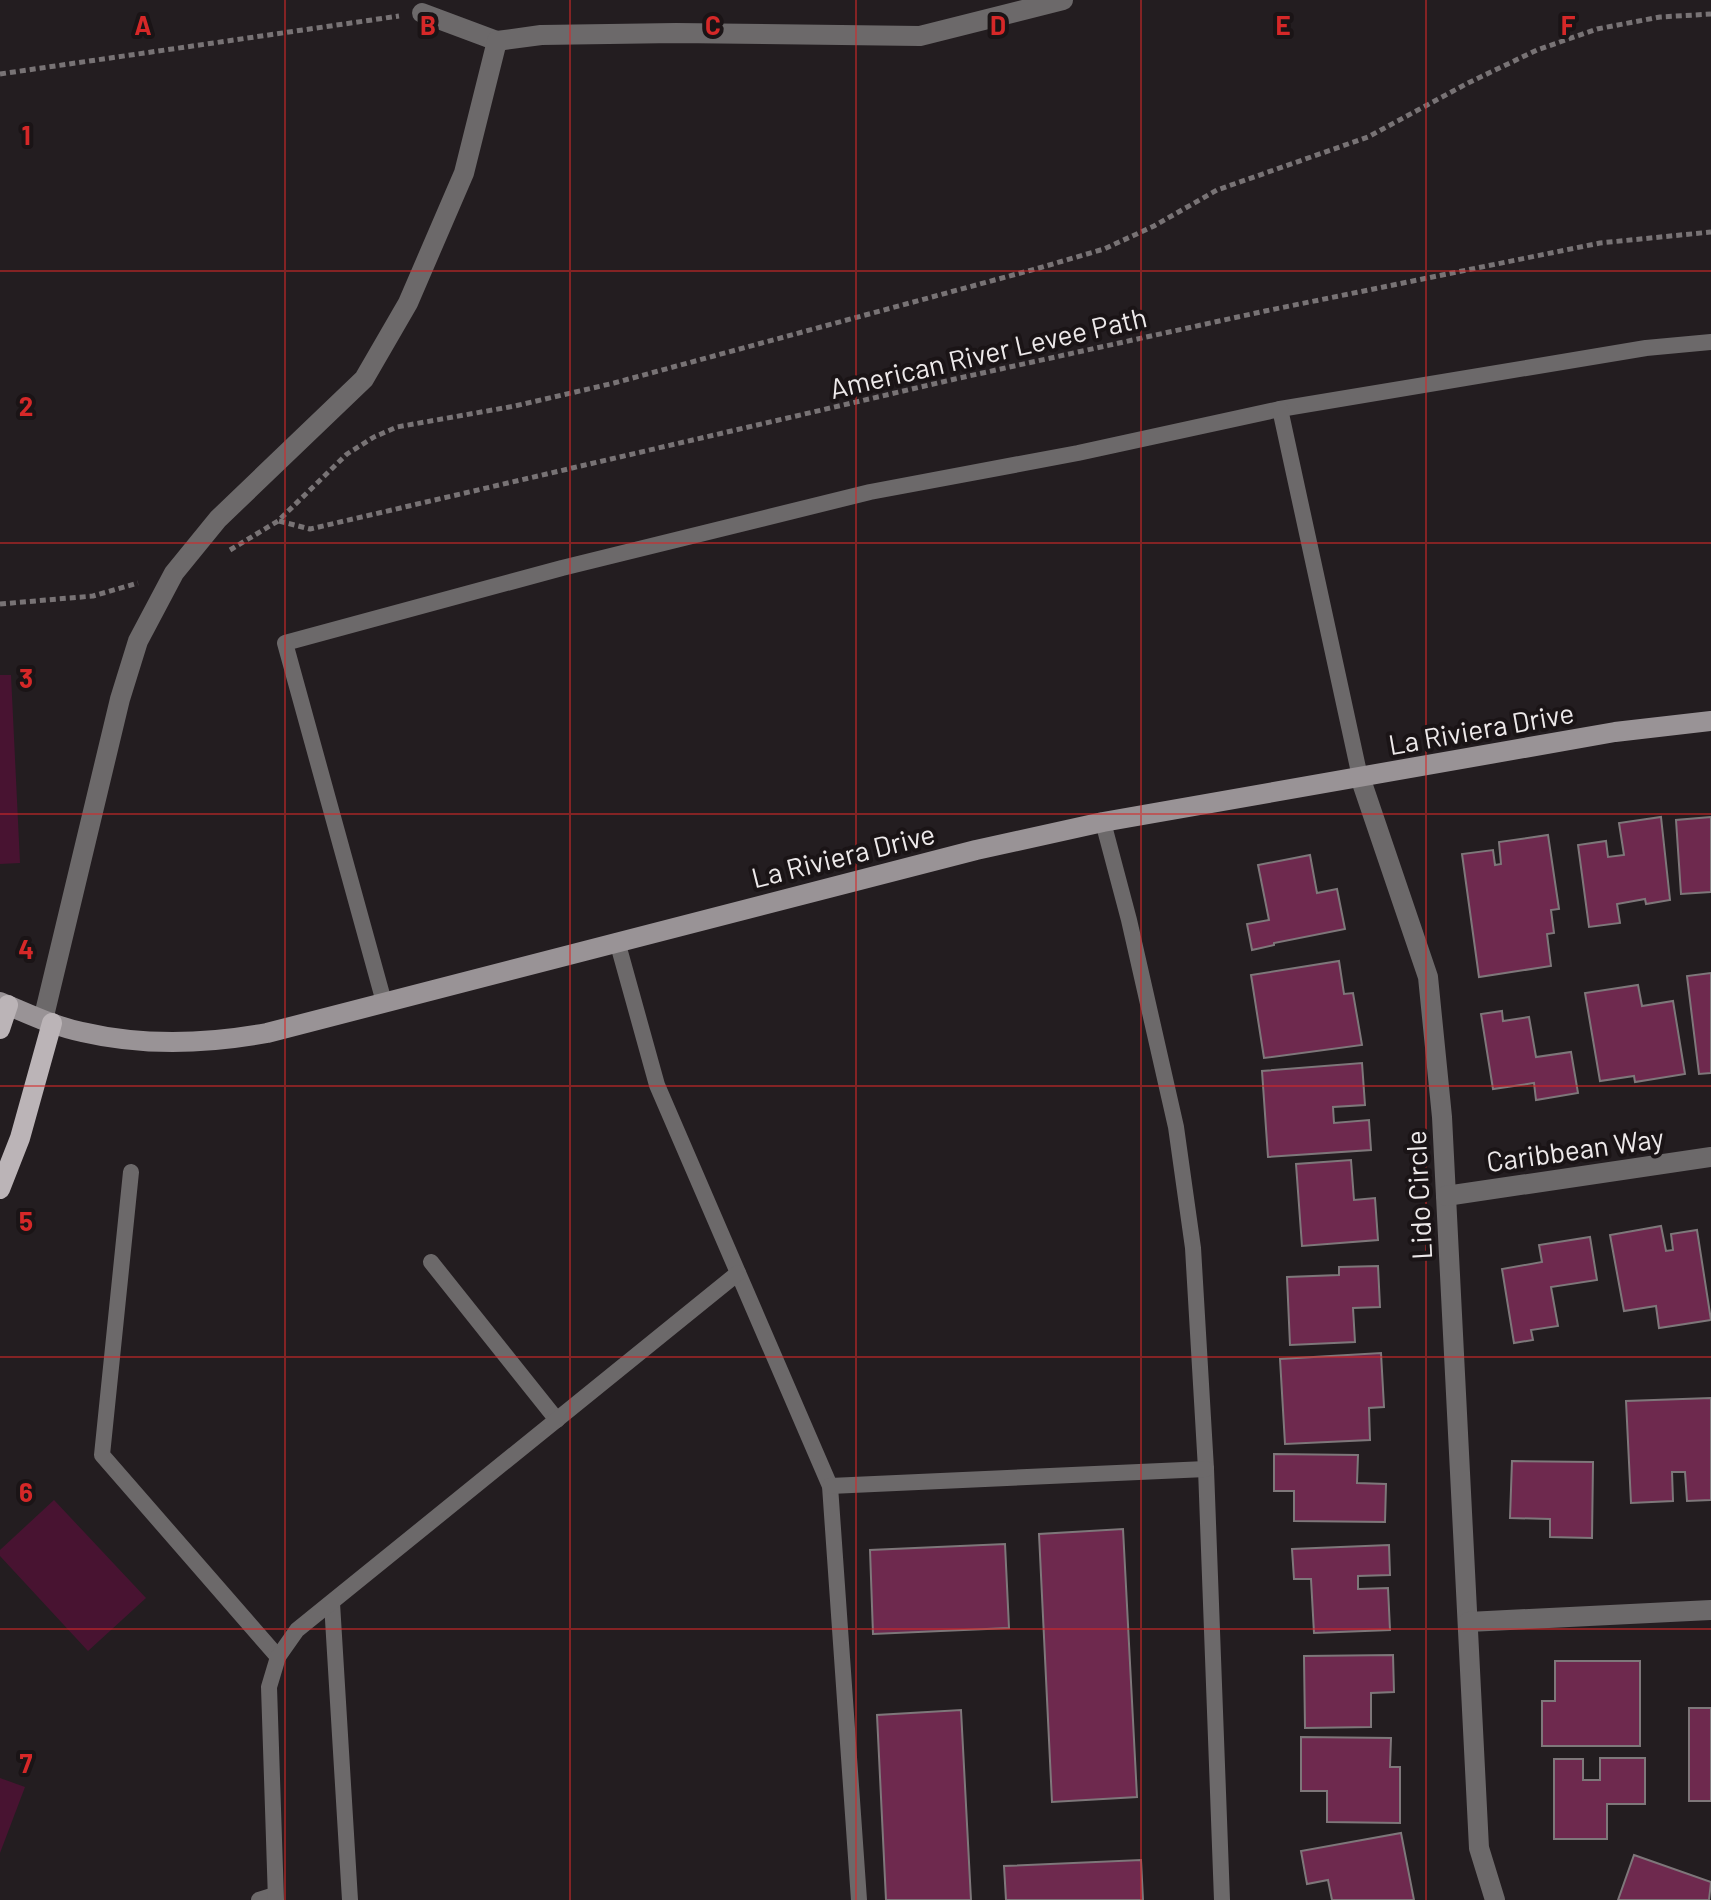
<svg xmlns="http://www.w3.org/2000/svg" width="1711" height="1900" font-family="Barlow,sans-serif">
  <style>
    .green { fill: #481331 }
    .building { fill: #6e294e; stroke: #7e777a; stroke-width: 2 }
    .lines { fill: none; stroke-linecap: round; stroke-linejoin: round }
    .path { stroke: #787375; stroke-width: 5; stroke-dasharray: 6 4; stroke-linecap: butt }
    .lane { stroke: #6c696a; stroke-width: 16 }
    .street { stroke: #6c696a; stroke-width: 20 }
    .secondary { stroke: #999396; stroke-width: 20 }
    .primary { stroke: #bbb4b7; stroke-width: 20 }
    .grid { fill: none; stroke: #d62828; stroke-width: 2; stroke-opacity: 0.55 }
    .labels { text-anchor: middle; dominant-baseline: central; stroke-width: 8; stroke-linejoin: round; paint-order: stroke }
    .street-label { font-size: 28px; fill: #ede9ea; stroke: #1a1416 }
    .grid-label { font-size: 26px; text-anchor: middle; font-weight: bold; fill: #d62828; stroke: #1a1416; stroke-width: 8; stroke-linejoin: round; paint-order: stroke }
  </style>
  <rect width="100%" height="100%" fill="#231d20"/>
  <g class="green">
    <path d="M0,675h11l9,188 -20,1z"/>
    <path d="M54,1500l92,98 -58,53 -88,-95v-6z"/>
    <path d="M0,1778l25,9 -25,66z"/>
  </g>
  <g class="building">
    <path d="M1661,817l9,83 -24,4 -1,-5 -28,5 3,19 -31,4 -11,-82 28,-4 2,16 16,-2 -5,-32z"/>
    <path d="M1711,817v75l-30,2 -5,-74z"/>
    <path d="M1548,835l11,74 -8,1 3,23 -7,1 4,32 -72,11 -17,-123 31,-4 2,15 6,-1 -2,-22z"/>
    <path d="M1310,855l7,38 20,-4 8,40 -71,14v2l-22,5 -5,-26 22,-4 -11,-55z"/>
    <path d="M1339,961l5,33 9,-1 9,52 -98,13 -13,-83z"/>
    <path d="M1711,973v100l-12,1 -12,-98z"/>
    <path d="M1638,985l4,21 31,-5 12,73 -50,8 -1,-6 -34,5 -15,-88z"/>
    <path d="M1502,1011l1,10 26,-4 7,40 35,-5 7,41 -42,7 -2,-17 -41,6 -12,-75z"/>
    <path d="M1362,1063l3,42 -32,2 1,16 35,-3 2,30 -103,7 -6,-86z"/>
    <path d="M1351,1160l3,40 21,-2 3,42 -76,6 -6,-82z"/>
    <path d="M1661,1226l5,25 7,-1 -2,-16 26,-4 14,90 -52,8 -3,-22 -32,5 -14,-76z"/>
    <path d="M1590,1237l7,43 -46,7 7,39 -27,4 2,10 -19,3 -12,-74 40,-7 -3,-17z"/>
    <path d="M1378,1266l2,41 -27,1 2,34 -65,3 -3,-68 52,-2v-8z"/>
    <path d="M1381,1353l3,54 -15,1 1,32 -85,4 -5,-85z"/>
    <path d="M1711,1398v102l-24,1 -2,-29h-13l1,29 -42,2 -5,-102z"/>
    <path d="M1274,1454l84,1 -1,28 29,1 -1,38 -91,-1v-30h-20z"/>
    <path d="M1512,1461l81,1 -1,76 -42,-1v-18l-40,-1z"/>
    <path d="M1123,1529l14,268 -85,5 -13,-268z"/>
    <path d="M1005,1544l4,84 -136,6 -3,-84z"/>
    <path d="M1389,1545l1,30 -32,1v13l30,-1 2,42 -76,3 -3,-54h-17l-2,-30z"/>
    <path d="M1393,1655l1,37 -23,1v34l-66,1 -1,-72z"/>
    <path d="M1555,1661h85v85h-98v-45h13z"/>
    <rect x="1689" y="1708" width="22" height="93"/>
    <path d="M961,1710l10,190h-85l-9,-185z"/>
    <path d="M1301,1737l90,1 -1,29h10v56l-73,-1v-31h-26z"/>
    <path d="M1600,1758h45v46h-38v35h-53v-80h29v21h17z"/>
    <path d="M1401,1833l13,67h-82l-4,-20 -21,4 -6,-33z"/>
    <path d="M1634,1855l77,27 -2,18h-91z"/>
    <path d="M1141,1860l2,40h-137l-2,-34z"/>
  </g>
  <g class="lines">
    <g class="path">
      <path d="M0,74l399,-58"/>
      <path d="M279,521l31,8 645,-150 310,-68 335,-68 111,-11"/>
      <path d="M230,550l48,-29 69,-67 27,-17 23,-10 118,-21 99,-23 425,-115 65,-19 50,-23 63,-36 151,-53 100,-54 69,-33 60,-21 63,-12 51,-3"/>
      <path d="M0,604l93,-8 45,-13"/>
    </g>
    <g class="lane">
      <path d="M1280,409l366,-61 65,-6"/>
      <path d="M1103,822l26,98 47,207 17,121 13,221 16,431"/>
      <path d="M617,941l40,144 173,401 29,414"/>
      <path d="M384,1002l-99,-359 277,-75 308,-76 208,-39 202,-44 80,368"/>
      <path d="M131,1172l-29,283 176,202"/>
      <path d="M431,1262l126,158"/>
      <path d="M830,1486l376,-17"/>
      <path d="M332,1603l18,297"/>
      <path d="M259,1900l16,-5"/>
      <path d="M276,1900l-7,-213 9,-30 19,-27 441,-357"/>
    </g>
    <g class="street">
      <path d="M422,13l75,28"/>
      <path d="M1360,777l68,200 14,140 37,731 16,52"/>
      <path d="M43,1020l77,-321 18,-58 36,-68 44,-54 146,-140 44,-76 56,-130 33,-132 44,-6 135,-2 244,3 143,-36"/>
      <path d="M1446,1196l265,-39"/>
      <path d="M1468,1622l243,-12"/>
    </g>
    <path class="secondary" d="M0,1002c27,11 53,24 82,30 60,14 125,12 185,1l709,-183 127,-28 512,-90 96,-11"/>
    <g class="primary">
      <path d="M0,1029l8,-24"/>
      <path d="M0,1189l20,-51 32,-115"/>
    </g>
  </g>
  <path class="grid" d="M285,0v1900M570,0v1900M856,0v1900M1141,0v1900M1426,0v1900M0,271h1711M0,543h1711M0,814h1711M0,1086h1711M0,1357h1711M0,1629h1711"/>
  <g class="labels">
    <g class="street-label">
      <text transform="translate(988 352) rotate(-13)">American River Levee Path</text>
      <text transform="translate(1481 728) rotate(-10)">La Riviera Drive</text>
      <text transform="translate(843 855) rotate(-14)">La Riviera Drive</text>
      <text transform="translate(1575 1149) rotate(-8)">Caribbean Way</text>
      <text transform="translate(1418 1195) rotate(-93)">Lido Circle</text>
    </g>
  </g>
  <g class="grid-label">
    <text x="143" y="35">A</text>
    <text x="428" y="35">B</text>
    <text x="713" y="35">C</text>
    <text x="998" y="35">D</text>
    <text x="1283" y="35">E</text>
    <text x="1568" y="35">F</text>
    <text x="26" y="145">1</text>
    <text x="26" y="416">2</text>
    <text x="26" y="688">3</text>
    <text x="26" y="959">4</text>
    <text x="26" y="1231">5</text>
    <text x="26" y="1502">6</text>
    <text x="26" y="1773">7</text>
  </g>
</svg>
